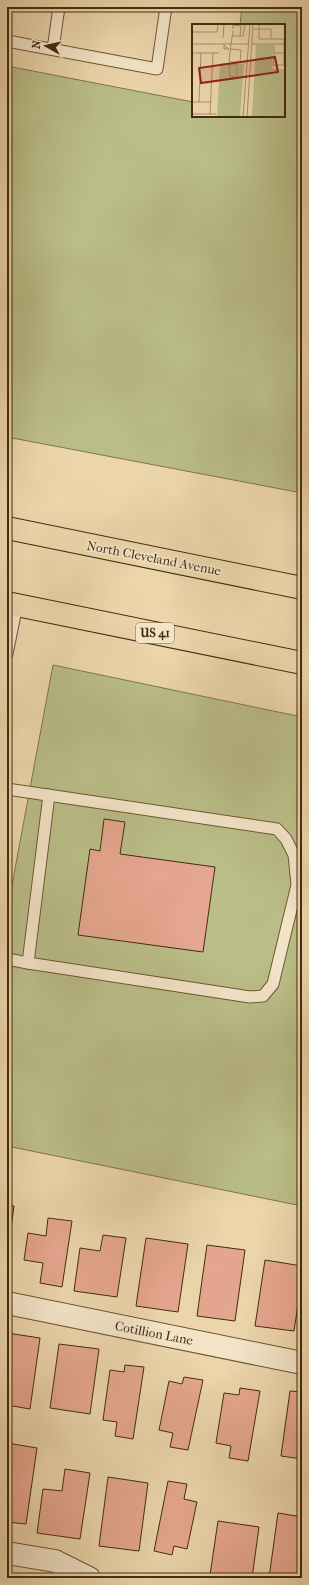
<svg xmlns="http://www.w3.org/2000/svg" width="309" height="1585" font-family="'IM FELL French Canon',serif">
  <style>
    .green { fill: #babd87; stroke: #7f744b }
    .building { fill: #e5a68f; stroke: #442c0f }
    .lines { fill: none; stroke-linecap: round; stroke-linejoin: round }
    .service-casing { stroke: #6e5636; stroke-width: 13 }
    .minor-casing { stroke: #6e5636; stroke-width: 24 }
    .primary-casing { stroke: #442c0f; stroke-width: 24 }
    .service { stroke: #f3e4c8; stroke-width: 11 }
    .minor { stroke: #f3e4c8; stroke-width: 22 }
    .primary { stroke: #ecd5ab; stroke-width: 22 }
    .labels { text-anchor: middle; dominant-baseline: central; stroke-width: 3; stroke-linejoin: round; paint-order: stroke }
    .shield { fill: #f3e4c8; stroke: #786346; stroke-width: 1 }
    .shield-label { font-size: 12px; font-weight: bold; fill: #442c0f }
    .street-label { font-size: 13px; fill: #442c0f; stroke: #f3e4c8 }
    .inset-road { fill: none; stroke: #a9916d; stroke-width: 1 }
    .view { fill: #8f2418; fill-opacity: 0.15; stroke: #8f2418; stroke-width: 2 }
    .inset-edge { fill: none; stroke: #442c0f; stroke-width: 2 }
  </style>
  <rect width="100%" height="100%" fill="#ecd5ab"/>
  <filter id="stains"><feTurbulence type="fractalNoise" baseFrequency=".005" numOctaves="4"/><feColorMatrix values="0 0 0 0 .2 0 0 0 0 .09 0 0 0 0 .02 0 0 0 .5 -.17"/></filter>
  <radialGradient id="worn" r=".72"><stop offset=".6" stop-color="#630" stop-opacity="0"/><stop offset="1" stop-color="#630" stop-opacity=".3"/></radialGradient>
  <g class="green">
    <path d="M242,7h60v486l-295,-56v-371l186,36v14h91v-91h-44z"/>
    <path d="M53,665l249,52v489l-295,-60v-234z"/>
  </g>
  <g class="building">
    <path d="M104,819l21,3 -5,32 95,13 -12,85 -125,-17 12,-86 10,2z"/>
    <path d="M7,1205l7,1 -7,53z"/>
    <path d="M48,1218l24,3 -10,66 -22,-4 3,-20 -19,-3 4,-27 18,3z"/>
    <path d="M103,1235l23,3 -9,59 -43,-6 6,-43 20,3z"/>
    <path d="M146,1238l42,6 -10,68 -42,-6z"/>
    <path d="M207,1245l38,5 -10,71 -38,-5z"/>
    <path d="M265,1260l37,6v12l-8,53 -39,-5z"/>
    <path d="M7,1333l33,5 -10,71 -23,-4z"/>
    <path d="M59,1344l40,5 -9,65 -40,-6z"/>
    <path d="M125,1365l19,2 -11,72 -18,-3 2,-14 -14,-2 7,-50 14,2z"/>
    <path d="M184,1377l19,3 -15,70 -18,-3 3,-14 -14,-3 10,-49 13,3z"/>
    <path d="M240,1388l20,3 -12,70 -19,-3 2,-12 -15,-3 8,-50 15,2z"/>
    <path d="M290,1391l12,1v67l-21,-3z"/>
    <path d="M7,1443l30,5 -11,76 -19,-2z"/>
    <path d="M65,1469l25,4 -10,66 -43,-6 6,-44 19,2z"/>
    <path d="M108,1477l40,6 -9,68 -40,-5z"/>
    <path d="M168,1481l19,3 -3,15 13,3 -10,47 -13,-3 -2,9 -18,-4z"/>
    <path d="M278,1513l24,4v61h-33z"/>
    <path d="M218,1521l41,6 -7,51h-19l-23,-3z"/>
  </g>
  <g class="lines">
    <g class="service-casing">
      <g id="service">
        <path d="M7,41l150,28 9,-62"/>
        <path d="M53,49l6,-42"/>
        <path d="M7,654l10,-49"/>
        <path d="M7,789l270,40 9,10 8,16 3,30 -24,99 -10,12 -13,1 -222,-34 21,-168"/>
        <path d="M7,959l21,4"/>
      </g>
    </g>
    <g class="minor-casing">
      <g id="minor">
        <path d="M7,1303l295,60"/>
        <path d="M7,1553l48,8 34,17"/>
      </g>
    </g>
    <g class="primary-casing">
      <g id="primary">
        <path d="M7,528l295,60"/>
        <path d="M7,603l295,60"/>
      </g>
    </g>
    <use href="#service" class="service"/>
    <use href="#minor" class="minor"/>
    <use href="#primary" class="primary"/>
  </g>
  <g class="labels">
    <rect class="shield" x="136" y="623" width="38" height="20" rx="3"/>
    <g class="shield-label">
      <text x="155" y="633">US 41</text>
    </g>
    <g class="street-label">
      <text transform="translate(154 558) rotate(11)">North Cleveland Avenue</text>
      <text transform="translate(154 1333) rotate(11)">Cotillion Lane</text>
    </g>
  </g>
  <g transform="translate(192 24)">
    <rect width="93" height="93" fill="#ecd5ab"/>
    <path d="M64,21h17l-1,24h13v48h-33zM28,39l24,1 -4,53h-23z" fill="#babd87"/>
    <path class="inset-road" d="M67,0v15h12M41,5v-4l8,1 -1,10M61,5h18v10h13v14h-10v-9M0,8h25l1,-8M40,12h11l2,-12M31,14l1,-14M0,20h56M32,20v5h5l-5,-3M39,20l-2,18h17M39,20l2,-13M60,20h33M38,25l11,1 -1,12M0,29h27M82,29l-1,12h11v-12M45,41h-8l1,12 7,-1v-14M0,78h18M7,78l2,-49M0,90h24M18,90l3,-61M51,93l7,-93M55,93l6,-93"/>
    <path class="view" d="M83,33l3,15 -77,11 -2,-15z"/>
    <rect width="93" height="93" class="inset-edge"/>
  </g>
  <rect width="309" height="1585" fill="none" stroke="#ecd5ab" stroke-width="24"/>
  <rect x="8" y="8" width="293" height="1569" fill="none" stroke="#442c0f" stroke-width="2"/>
  <rect x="12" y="12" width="285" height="1561" fill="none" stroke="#442c0f"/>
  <g transform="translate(46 46) rotate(278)" stroke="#f3e4c8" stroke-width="3" paint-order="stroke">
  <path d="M0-3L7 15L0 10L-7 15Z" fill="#442c0f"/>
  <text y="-6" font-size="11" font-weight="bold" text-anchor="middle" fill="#442c0f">N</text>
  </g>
  <rect width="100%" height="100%" filter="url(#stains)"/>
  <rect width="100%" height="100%" fill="url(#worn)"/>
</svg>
